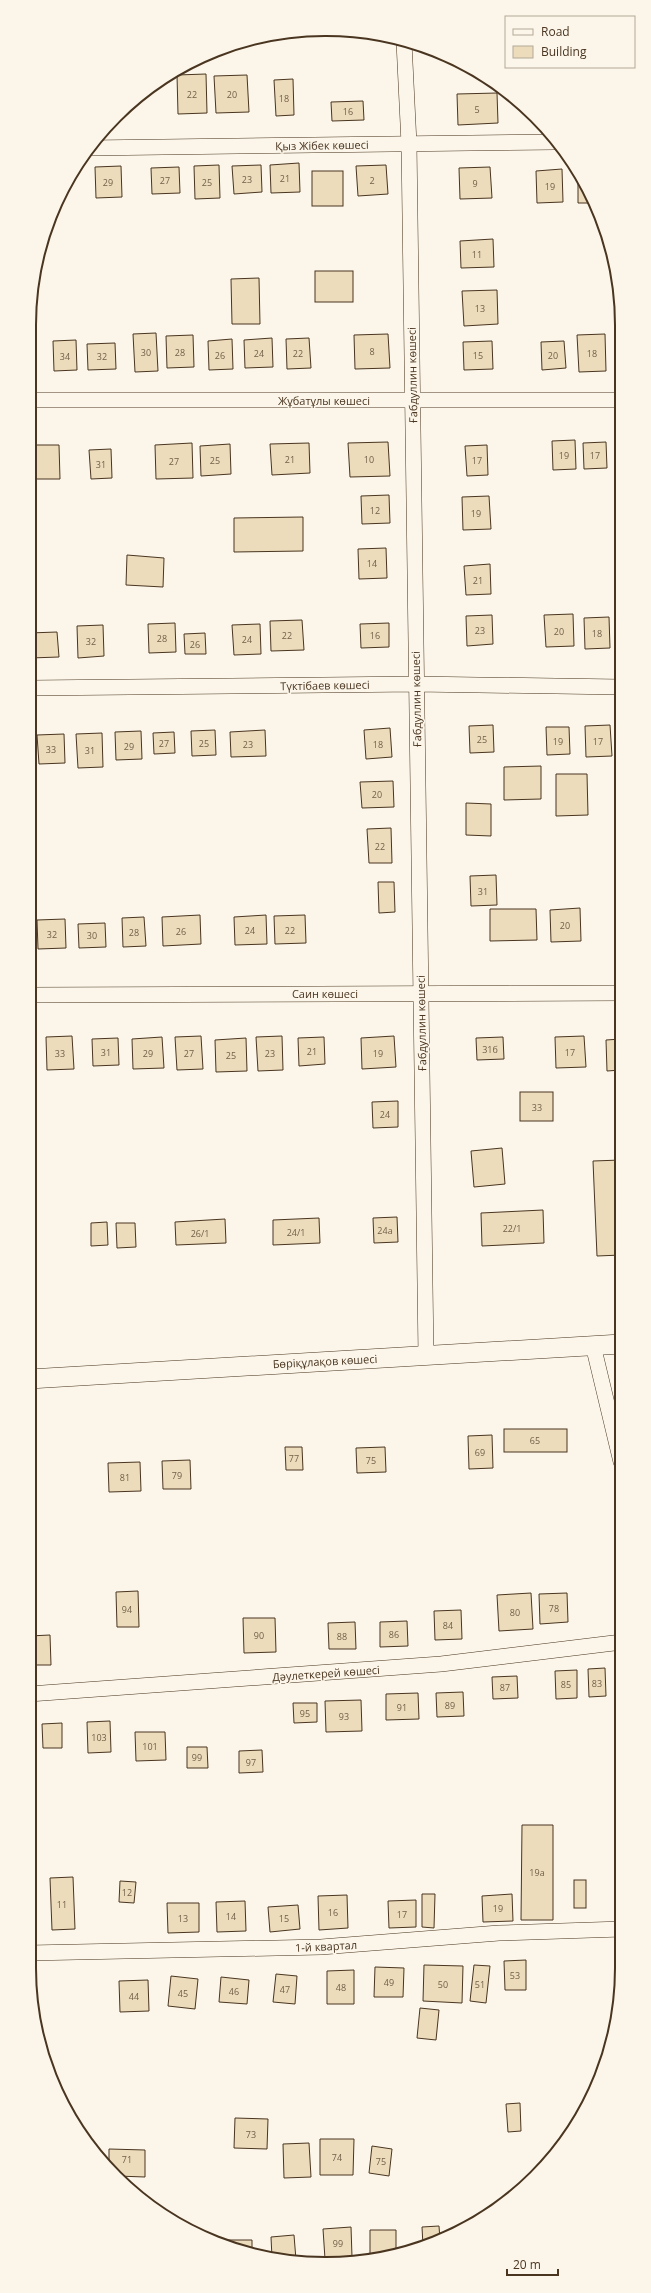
<svg xmlns="http://www.w3.org/2000/svg" width="651" height="2293" font-family="'Open Sans',sans-serif">
  <style>
    .building { fill: #ecdcbc; stroke: #4a3520 }
    .lines { fill: none; stroke-linecap: round; stroke-linejoin: round }
    .minor-casing { stroke: #4a3520; stroke-width: 16 }
    .tertiary-casing { stroke: #4a3520; stroke-width: 20 }
    .minor { stroke: #fbf6e9; stroke-width: 15 }
    .tertiary { stroke: #fbf6e9; stroke-width: 19 }
    .labels { text-anchor: middle; dominant-baseline: central; stroke-width: 3; stroke-linejoin: round; paint-order: stroke }
    .number-label { font-size: 9px; fill: #725f47 }
    .street-label { font-size: 11px; fill: #4a3520; stroke: #fbf6e9 }
    .rim { fill: none; stroke: #4a3520; stroke-width: 2 }
  </style>
  <rect width="100%" height="100%" fill="#fbf6e9"/>
  <g class="building">
    <path d="M206,74l1,39 -29,1 -1,-39z"/>
    <path d="M247,75l2,37 -33,1 -2,-37z"/>
    <path d="M293,79l1,36 -18,1 -2,-36z"/>
    <path d="M497,93l1,30 -40,2 -1,-31z"/>
    <path d="M363,101l1,19 -32,1 -1,-19z"/>
    <path d="M299,163l1,29 -29,1 -1,-28z"/>
    <path d="M219,165l1,33 -25,1 -1,-33z"/>
    <path d="M261,165l1,27 -28,2 -2,-28z"/>
    <path d="M386,165l2,29 -30,2 -2,-30z"/>
    <path d="M121,166l1,31 -26,1 -1,-31z"/>
    <path d="M179,167l1,26 -28,1 -1,-26z"/>
    <path d="M490,167l2,31 -32,1 -1,-31z"/>
    <path d="M562,169l1,33 -26,1 -1,-32z"/>
    <rect x="312" y="171" width="31" height="35"/>
    <path d="M578,176l14,19 2,8h-16z"/>
    <path d="M493,239l1,28 -33,1 -1,-27z"/>
    <rect x="315" y="271" width="38" height="31"/>
    <path d="M259,278l1,46h-28l-1,-45z"/>
    <path d="M497,290l1,34 -34,2 -2,-35z"/>
    <path d="M156,333l2,38 -23,1 -2,-38z"/>
    <path d="M388,334l2,34 -35,1 -1,-34z"/>
    <path d="M605,334l1,37 -27,1 -2,-37z"/>
    <path d="M193,335l1,32 -27,1 -1,-32z"/>
    <path d="M272,338l1,29 -28,1 -1,-28z"/>
    <path d="M309,338l2,30 -24,1 -1,-30z"/>
    <path d="M232,339l1,30 -24,1 -1,-29z"/>
    <path d="M76,340l1,30 -23,1 -1,-30z"/>
    <path d="M492,341l1,28 -29,1 -1,-28z"/>
    <path d="M564,341l2,27 -24,2 -1,-28z"/>
    <path d="M616,342h4v29h-2z"/>
    <path d="M115,343l1,26 -28,1 -1,-26z"/>
    <path d="M575,440l1,29 -23,1 -1,-29z"/>
    <path d="M388,442l2,34 -40,1 -2,-34z"/>
    <path d="M606,442l1,26 -23,1 -1,-26z"/>
    <path d="M192,443l1,35 -37,1 -1,-34z"/>
    <path d="M309,443l1,30 -38,2 -2,-31z"/>
    <path d="M230,444l1,30 -30,2 -1,-30z"/>
    <path d="M35,445h24l1,34h-24z"/>
    <path d="M487,445l1,30 -21,1 -2,-30z"/>
    <path d="M111,449l1,29 -21,1 -2,-29z"/>
    <path d="M389,495l1,28 -28,1 -1,-28z"/>
    <path d="M489,496l2,33 -28,1 -1,-33z"/>
    <path d="M303,517v34l-69,1v-34z"/>
    <path d="M386,548l1,30 -28,1 -1,-30z"/>
    <path d="M127,555l37,3 -1,29 -37,-2z"/>
    <path d="M490,564l1,30 -25,1 -2,-29z"/>
    <path d="M573,614l1,32 -28,1 -2,-32z"/>
    <path d="M492,615l1,29 -26,2 -1,-30z"/>
    <path d="M609,617l1,31 -25,1 -1,-31z"/>
    <path d="M302,620l2,30 -33,1 -1,-30z"/>
    <path d="M175,623l1,29 -27,1 -1,-29z"/>
    <path d="M389,623v24l-28,1 -1,-24z"/>
    <path d="M260,624l1,30 -27,1 -2,-30z"/>
    <path d="M103,625l1,31 -26,2 -1,-32z"/>
    <path d="M57,632l2,25 -29,1 -1,-25z"/>
    <path d="M205,633l1,21h-21l-1,-20z"/>
    <path d="M493,725l1,27 -24,1 -1,-27z"/>
    <path d="M610,725l2,31 -26,1 -1,-31z"/>
    <path d="M546,727h23l1,27 -23,1z"/>
    <path d="M390,728l2,29 -26,2 -2,-29z"/>
    <path d="M215,730l1,25 -24,1 -1,-25z"/>
    <path d="M265,730l1,26 -35,1 -1,-25z"/>
    <path d="M141,731l1,28 -26,1 -1,-28z"/>
    <path d="M174,732l1,21 -21,1 -1,-21z"/>
    <path d="M102,733l1,34 -25,1 -2,-34z"/>
    <path d="M64,734l1,29 -26,1 -2,-29z"/>
    <path d="M541,766v33l-37,1v-33z"/>
    <path d="M556,774h31l1,41 -32,1z"/>
    <path d="M393,781l1,26 -32,1 -2,-26z"/>
    <path d="M466,803l25,1v32l-25,-1z"/>
    <path d="M391,828l1,35h-23l-2,-34z"/>
    <path d="M496,875l1,30 -26,1 -1,-30z"/>
    <path d="M378,882h16l1,30 -16,1z"/>
    <path d="M580,908l1,33 -30,1 -1,-32z"/>
    <path d="M490,909h46l1,31 -47,1z"/>
    <path d="M200,915l1,29 -38,2 -1,-29z"/>
    <path d="M266,915l1,29 -32,1 -1,-28z"/>
    <path d="M305,915l1,28 -31,1 -1,-28z"/>
    <path d="M144,917l2,29 -23,1 -1,-29z"/>
    <path d="M65,919l1,29 -28,1 -1,-29z"/>
    <path d="M105,923l1,24 -27,1 -1,-24z"/>
    <path d="M72,1036l2,33 -27,1 -1,-33z"/>
    <path d="M201,1036l2,33 -26,1 -2,-33z"/>
    <path d="M282,1036l1,34 -25,1 -2,-34z"/>
    <path d="M394,1036l2,31 -34,2 -1,-31z"/>
    <path d="M584,1036l2,31 -30,1 -1,-31z"/>
    <path d="M162,1037l2,31 -31,1 -1,-30z"/>
    <path d="M324,1037l1,27 -26,2 -1,-28z"/>
    <path d="M503,1037l1,22 -27,1 -1,-22z"/>
    <path d="M118,1038l1,27 -26,1 -1,-27z"/>
    <path d="M246,1038l1,33 -31,1 -1,-32z"/>
    <path d="M621,1039v31l-14,1 -1,-31z"/>
    <path d="M29,1077h7v23l-7,1z"/>
    <rect x="520" y="1092" width="33" height="29"/>
    <path d="M398,1101v26l-25,1 -1,-26z"/>
    <path d="M502,1148l3,36 -31,3 -3,-36z"/>
    <path d="M621,1160v95l-24,1 -4,-95z"/>
    <path d="M543,1210l1,33 -62,3 -1,-33z"/>
    <path d="M397,1217l1,25 -24,1 -1,-25z"/>
    <path d="M319,1218l1,25 -47,2v-25z"/>
    <path d="M225,1219l1,24 -50,2 -1,-23z"/>
    <path d="M107,1222l1,23 -17,1v-23z"/>
    <path d="M116,1223h19l1,24 -19,1z"/>
    <rect x="504" y="1429" width="63" height="23"/>
    <path d="M492,1435l1,33 -24,1 -1,-33z"/>
    <path d="M285,1447h17l1,23h-17z"/>
    <path d="M385,1447l1,25 -29,1 -1,-25z"/>
    <path d="M190,1460l1,29h-28l-1,-28z"/>
    <path d="M140,1462l1,29 -32,1 -1,-29z"/>
    <path d="M138,1591l1,36h-22l-1,-35z"/>
    <path d="M531,1593l2,36 -34,2 -2,-36z"/>
    <path d="M567,1593l1,29 -28,2 -1,-30z"/>
    <path d="M461,1610l1,29 -27,1 -1,-29z"/>
    <path d="M243,1618h32l1,34 -32,1z"/>
    <path d="M407,1621l1,25 -28,1v-25z"/>
    <path d="M355,1622l1,27h-27l-1,-26z"/>
    <path d="M50,1635l1,30h-22v-29z"/>
    <path d="M605,1668l1,28 -17,1 -1,-28z"/>
    <path d="M577,1670v28l-21,1 -1,-28z"/>
    <path d="M517,1676l1,22 -25,1 -1,-22z"/>
    <path d="M463,1692l1,24 -27,1 -1,-24z"/>
    <path d="M418,1693l1,26 -33,1v-26z"/>
    <path d="M361,1700l1,31 -36,1 -1,-31z"/>
    <path d="M293,1703h24v19l-23,1z"/>
    <path d="M110,1721l1,31 -23,1 -1,-31z"/>
    <path d="M62,1723v25h-19l-1,-24z"/>
    <path d="M135,1732h30l1,28 -30,1z"/>
    <path d="M187,1747h20l1,21h-21z"/>
    <path d="M262,1750l1,22 -24,1v-22z"/>
    <path d="M522,1825h31v95h-32z"/>
    <path d="M73,1877l2,52 -23,1 -2,-52z"/>
    <rect x="574" y="1880" width="12" height="28"/>
    <path d="M120,1881l16,1 -2,21 -15,-1z"/>
    <path d="M422,1894h13l-1,34 -12,-1z"/>
    <path d="M512,1894l1,27 -30,1 -1,-26z"/>
    <path d="M347,1895l1,33 -29,2 -1,-34z"/>
    <path d="M416,1900v27l-27,1 -1,-27z"/>
    <path d="M245,1901l1,30 -29,1 -1,-30z"/>
    <path d="M167,1903h32v29l-31,1z"/>
    <path d="M298,1905l2,24 -30,3 -2,-25z"/>
    <path d="M526,1960v30h-21l-1,-29z"/>
    <path d="M424,1965l39,1 -1,37 -39,-2z"/>
    <path d="M474,1965l16,1 -4,37 -16,-2z"/>
    <path d="M375,1967l29,1 -1,29h-29z"/>
    <path d="M354,1970v34h-27v-33z"/>
    <path d="M276,1974l21,2 -2,28 -22,-2z"/>
    <path d="M171,1976l27,3 -3,30 -27,-3z"/>
    <path d="M221,1977l28,3 -2,24 -28,-2z"/>
    <path d="M148,1980l1,31 -29,1 -1,-31z"/>
    <path d="M420,2008l19,2 -3,30 -19,-2z"/>
    <path d="M520,2103l1,28 -13,1 -2,-28z"/>
    <path d="M235,2118l33,1 -1,30 -33,-1z"/>
    <path d="M320,2139h34l-1,36h-33z"/>
    <path d="M309,2143l2,34 -27,1 -1,-34z"/>
    <path d="M372,2146l20,3 -3,27 -20,-3z"/>
    <path d="M109,2149l36,1v27l-28,-1 -8,-7z"/>
    <path d="M439,2226l1,14 -17,6 -1,-19z"/>
    <path d="M351,2227l1,30 -27,2 -2,-30z"/>
    <path d="M370,2230h26v24l-26,3z"/>
    <path d="M294,2235l2,25 -24,-2 -1,-21z"/>
    <path d="M222,2240h30v14l-30,-10z"/>
  </g>
  <g class="lines">
    <g class="minor-casing">
      <g id="minor">
        <path d="M404,42l5,102 17,1211"/>
        <path d="M89,148l465,-6"/>
        <path d="M29,400h591"/>
        <path d="M29,688l387,-4 204,3"/>
        <path d="M29,995l592,-2"/>
        <path d="M593,1345l28,117"/>
        <path d="M29,1694l412,-30 181,-22"/>
        <path d="M29,1953l292,-6 178,-14 123,-4"/>
      </g>
    </g>
    <g class="tertiary-casing">
      <path id="tertiary" d="M29,1379l592,-35"/>
    </g>
    <use href="#minor" class="minor"/>
    <use href="#tertiary" class="tertiary"/>
  </g>
  <g class="labels">
    <g class="number-label">
      <text x="192" y="94">22</text>
      <text x="232" y="94">20</text>
      <text x="284" y="98">18</text>
      <text x="477" y="109">5</text>
      <text x="348" y="111">16</text>
      <text x="285" y="178">21</text>
      <text x="247" y="179">23</text>
      <text x="165" y="180">27</text>
      <text x="372" y="180">2</text>
      <text x="108" y="182">29</text>
      <text x="207" y="182">25</text>
      <text x="475" y="183">9</text>
      <text x="550" y="186">19</text>
      <text x="477" y="254">11</text>
      <text x="480" y="308">13</text>
      <text x="372" y="351">8</text>
      <text x="146" y="352">30</text>
      <text x="180" y="352">28</text>
      <text x="259" y="353">24</text>
      <text x="298" y="353">22</text>
      <text x="592" y="353">18</text>
      <text x="220" y="355">26</text>
      <text x="478" y="355">15</text>
      <text x="553" y="355">20</text>
      <text x="65" y="356">34</text>
      <text x="102" y="356">32</text>
      <text x="564" y="455">19</text>
      <text x="595" y="455">17</text>
      <text x="290" y="459">21</text>
      <text x="369" y="459">10</text>
      <text x="215" y="460">25</text>
      <text x="477" y="460">17</text>
      <text x="174" y="461">27</text>
      <text x="101" y="464">31</text>
      <text x="375" y="510">12</text>
      <text x="476" y="513">19</text>
      <text x="372" y="563">14</text>
      <text x="478" y="580">21</text>
      <text x="480" y="630">23</text>
      <text x="559" y="631">20</text>
      <text x="597" y="633">18</text>
      <text x="287" y="635">22</text>
      <text x="375" y="635">16</text>
      <text x="162" y="638">28</text>
      <text x="247" y="639">24</text>
      <text x="91" y="641">32</text>
      <text x="195" y="644">26</text>
      <text x="482" y="739">25</text>
      <text x="558" y="741">19</text>
      <text x="598" y="741">17</text>
      <text x="164" y="743">27</text>
      <text x="204" y="743">25</text>
      <text x="248" y="744">23</text>
      <text x="378" y="744">18</text>
      <text x="129" y="746">29</text>
      <text x="51" y="749">33</text>
      <text x="90" y="750">31</text>
      <text x="377" y="794">20</text>
      <text x="380" y="846">22</text>
      <text x="483" y="891">31</text>
      <text x="565" y="925">20</text>
      <text x="250" y="930">24</text>
      <text x="290" y="930">22</text>
      <text x="181" y="931">26</text>
      <text x="134" y="932">28</text>
      <text x="52" y="934">32</text>
      <text x="92" y="935">30</text>
      <text x="490" y="1049">31б</text>
      <text x="312" y="1051">21</text>
      <text x="106" y="1052">31</text>
      <text x="570" y="1052">17</text>
      <text x="60" y="1053">33</text>
      <text x="148" y="1053">29</text>
      <text x="189" y="1053">27</text>
      <text x="270" y="1053">23</text>
      <text x="378" y="1053">19</text>
      <text x="231" y="1055">25</text>
      <text x="537" y="1107">33</text>
      <text x="385" y="1114">24</text>
      <text x="512" y="1228">22/1</text>
      <text x="385" y="1230">24а</text>
      <text x="296" y="1232">24/1</text>
      <text x="200" y="1233">26/1</text>
      <text x="535" y="1440">65</text>
      <text x="480" y="1452">69</text>
      <text x="294" y="1458">77</text>
      <text x="371" y="1460">75</text>
      <text x="177" y="1475">79</text>
      <text x="125" y="1477">81</text>
      <text x="554" y="1608">78</text>
      <text x="127" y="1609">94</text>
      <text x="515" y="1612">80</text>
      <text x="448" y="1625">84</text>
      <text x="394" y="1634">86</text>
      <text x="259" y="1635">90</text>
      <text x="342" y="1636">88</text>
      <text x="597" y="1683">83</text>
      <text x="566" y="1684">85</text>
      <text x="505" y="1687">87</text>
      <text x="450" y="1705">89</text>
      <text x="402" y="1707">91</text>
      <text x="305" y="1713">95</text>
      <text x="344" y="1716">93</text>
      <text x="99" y="1737">103</text>
      <text x="150" y="1746">101</text>
      <text x="197" y="1757">99</text>
      <text x="251" y="1762">97</text>
      <text x="537" y="1872">19а</text>
      <text x="127" y="1892">12</text>
      <text x="62" y="1904">11</text>
      <text x="498" y="1908">19</text>
      <text x="333" y="1912">16</text>
      <text x="402" y="1914">17</text>
      <text x="231" y="1916">14</text>
      <text x="183" y="1918">13</text>
      <text x="284" y="1918">15</text>
      <text x="515" y="1975">53</text>
      <text x="389" y="1982">49</text>
      <text x="443" y="1984">50</text>
      <text x="480" y="1984">51</text>
      <text x="341" y="1987">48</text>
      <text x="285" y="1989">47</text>
      <text x="234" y="1991">46</text>
      <text x="183" y="1993">45</text>
      <text x="134" y="1996">44</text>
      <text x="251" y="2134">73</text>
      <text x="337" y="2157">74</text>
      <text x="127" y="2159">71</text>
      <text x="381" y="2161">75</text>
      <text x="338" y="2243">99</text>
    </g>
    <g class="street-label">
      <text transform="translate(322 145) rotate(-1)">Қыз Жібек көшесі</text>
      <text transform="translate(412 375) rotate(-91)">Ғабдуллин көшесі</text>
      <text x="324" y="400">Жұбатұлы көшесі</text>
      <text transform="translate(325 685) rotate(-1)">Түктібаев көшесі</text>
      <text transform="translate(416 699) rotate(-91)">Ғабдуллин көшесі</text>
      <text x="325" y="993">Саин көшесі</text>
      <text transform="translate(421 1023) rotate(-91)">Ғабдуллин көшесі</text>
      <text transform="translate(325 1361) rotate(-3)">Бөріқұлақов көшесі</text>
      <text transform="translate(326 1673) rotate(-4)">Дәулеткерей көшесі</text>
      <text transform="translate(326 1946) rotate(-3)">1-й квартал</text>
    </g>
  </g>
  <path d="M0 0H651V2293H0ZM325 36H326A289 289 0 0 1 615 325V1968A289 289 0 0 1 326 2257H325A289 289 0 0 1 36 1968V325A289 289 0 0 1 325 36Z" fill="#fbf6e9" fill-rule="evenodd"/>
  <path class="rim" d="M325 36H326A289 289 0 0 1 615 325V1968A289 289 0 0 1 326 2257H325A289 289 0 0 1 36 1968V325A289 289 0 0 1 325 36Z"/>
  <rect x="505" y="16" width="130" height="52" fill="#fbf6e9" stroke="#b4a999"/>
  <rect x="513" y="29" width="20" height="6" fill="#fbf6e9" stroke="#b4a999"/>
  <text x="541" y="36" font-size="12" fill="#4a3520">Road</text>
  <rect x="513" y="46" width="20" height="12" fill="#ecdcbc" stroke="#b4a999"/>
  <text x="541" y="56" font-size="12" fill="#4a3520">Building</text>
  <path d="M507 2269v6h51v-6" fill="none" stroke="#4a3520" stroke-width="2"/>
  <text x="513" y="2269" font-size="12" fill="#4a3520" stroke="#fbf6e9" stroke-width="3" paint-order="stroke">20 m</text>
</svg>
